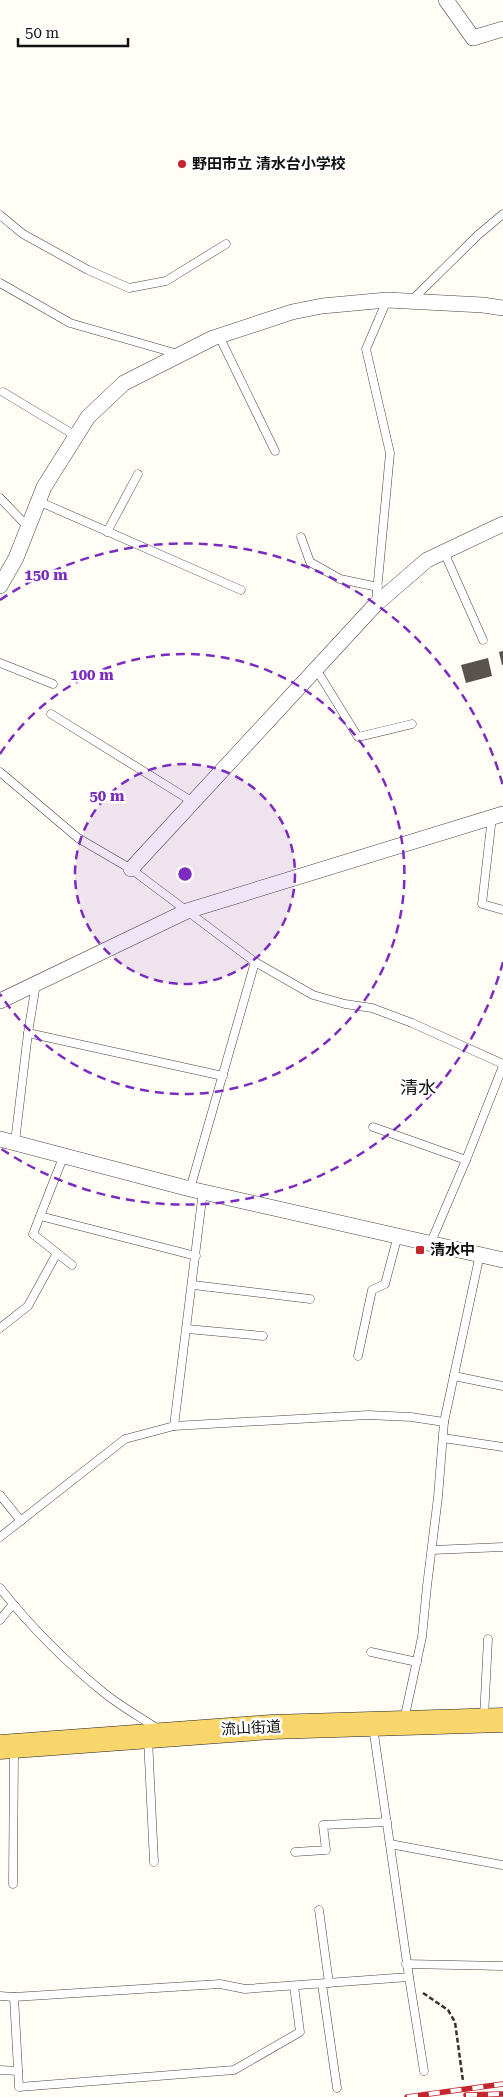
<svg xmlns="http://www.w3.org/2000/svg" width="503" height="2097" font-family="'Roboto Serif','Noto Sans JP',serif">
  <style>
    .building { fill: #5a524d }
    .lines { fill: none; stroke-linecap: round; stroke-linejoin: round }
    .service-casing { stroke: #444; stroke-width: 9 }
    .minor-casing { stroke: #444; stroke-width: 16 }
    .primary-casing { stroke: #222; stroke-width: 25 }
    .path { stroke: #333; stroke-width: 2.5; stroke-dasharray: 5 2.5; stroke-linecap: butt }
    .service { stroke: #fff; stroke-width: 8 }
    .minor { stroke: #fff; stroke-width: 15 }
    .primary { stroke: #f9d66b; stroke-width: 24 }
    .rail-casing { stroke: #c4262e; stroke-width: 5.5 }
    .rail { stroke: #fff; stroke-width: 4; stroke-dasharray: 11; stroke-linecap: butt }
    .ring { fill: none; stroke: #7b2cbf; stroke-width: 2.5; stroke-dasharray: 9 6 }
    .poi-dot { fill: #c4262e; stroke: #fff; stroke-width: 2 }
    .labels { text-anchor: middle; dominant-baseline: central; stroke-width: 5; stroke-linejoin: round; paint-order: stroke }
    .poi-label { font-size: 15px; font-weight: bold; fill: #111; stroke: #fff; text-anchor: start }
    .street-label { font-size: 15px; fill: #111; stroke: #fff }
    .quarter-label { font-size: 18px; fill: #111; stroke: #fff }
    .centre { fill: #7b2cbf; stroke: #fff; stroke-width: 2.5 }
    .ring-label { font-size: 15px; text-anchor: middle; font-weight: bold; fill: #7b2cbf; stroke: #fff; stroke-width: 5; stroke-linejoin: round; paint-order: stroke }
  </style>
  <rect width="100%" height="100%" fill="#fffdf5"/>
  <g class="building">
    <path d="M503,651v14h-1l-3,-13z"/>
    <path d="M488,658l4,18 -26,7 -5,-18z"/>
  </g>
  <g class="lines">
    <g class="service-casing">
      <g id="service">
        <path d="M0,215l23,19 65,36 41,18 37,-7 60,-37"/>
        <path d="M0,283l70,40 108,31"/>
        <path d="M412,300l66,-65 25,-21"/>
        <path d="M219,336l56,115"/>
        <path d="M3,392l73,44"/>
        <path d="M0,498l28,29"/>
        <path d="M38,501l203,89"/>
        <path d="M107,532l31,-58"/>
        <path d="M301,537l9,25 30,17 38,8"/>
        <path d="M444,552l39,88"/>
        <path d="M376,602l14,-149 -24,-104 21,-49"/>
        <path d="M0,663l53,21"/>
        <path d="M316,669l42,68 54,-13"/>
        <path d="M51,714l142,88"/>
        <path d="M0,772l78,66 53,31 124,93 58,33 32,9 27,4 40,15 91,41"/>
        <path d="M492,817l-10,87 21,6"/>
        <path d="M28,1033l195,43"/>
        <path d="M373,1127l93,33"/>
        <path d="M15,1142l13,-109 8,-49"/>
        <path d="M64,1155l-31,79 39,31"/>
        <path d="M190,1189l65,-227"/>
        <path d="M40,1216l156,40"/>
        <path d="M431,1242l35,-82 37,-94"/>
        <path d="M193,1285l117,14"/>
        <path d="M0,1328l28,-22 29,-53"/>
        <path d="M187,1329l76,7"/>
        <path d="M358,1356l14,-66 13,-6 13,-49"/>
        <path d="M454,1376l49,10"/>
        <path d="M174,1426l29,-235"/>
        <path d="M443,1438l60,9"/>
        <path d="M0,1495l21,26"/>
        <path d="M0,1537l125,-98 49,-13 194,-11 43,2 33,5"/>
        <path d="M432,1550l71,-3"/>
        <path d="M0,1588c30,38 66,74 103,104 17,14 37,25 55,37"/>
        <path d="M0,1620l13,-16"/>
        <path d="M371,1652l46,10"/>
        <path d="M484,1717l4,-78"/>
        <path d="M404,1720l18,-83 5,-51 11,-89 6,-75 36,-168"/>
        <path d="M148,1739l6,123"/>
        <path d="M390,1844l112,21"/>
        <path d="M295,1852l31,-2 -3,-25 64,-3"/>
        <path d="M13,1884l1,-136"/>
        <path d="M319,1910l10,73"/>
        <path d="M406,1964l97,2"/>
        <path d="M409,1977l15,94"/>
        <path d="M322,1984l15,104"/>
        <path d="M0,1996l14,1 206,-13 25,5 164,-12 -36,-250"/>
        <path d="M14,1997l5,90 215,-17 66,-38 -6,-46"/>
        <path d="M0,2070l18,1"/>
      </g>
    </g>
    <g class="minor-casing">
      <g id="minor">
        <path d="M446,0l27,38 30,-9"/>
        <path d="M0,586l16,-28 28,-71 44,-70 36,-34 89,-45 79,-26 30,-6 65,-6 96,5 20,3"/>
        <path d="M131,869l245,-265 51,-44 76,-36"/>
        <path d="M0,1001l187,-90 316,-97"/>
        <path d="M0,1139l190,50 313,71"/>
      </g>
    </g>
    <g class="primary-casing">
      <path id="primary" d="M0,1747l271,-20 232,-7"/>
    </g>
    <path class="path" d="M423,1993l25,17 7,12 8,59"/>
    <use href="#service" class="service"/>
    <use href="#minor" class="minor"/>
    <use href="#primary" class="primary"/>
    <g class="rail-casing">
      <g id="rail">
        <path d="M466,2095l37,-1"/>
        <path d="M407,2097l96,-13"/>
      </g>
    </g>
    <use href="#rail" class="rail"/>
  </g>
  <circle cx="185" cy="874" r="110" fill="#7b2cbf" fill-opacity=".12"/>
  <g class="ring">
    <circle cx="185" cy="874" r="110"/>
    <path d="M0 754A220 220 0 1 1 0 994"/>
    <path d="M503 962A330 330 0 0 1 0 1148M0 600A330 330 0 0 1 503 786"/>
  </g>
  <g class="poi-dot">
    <circle cx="182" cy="164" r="5"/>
    <rect x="415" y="1245" width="10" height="10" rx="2.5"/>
  </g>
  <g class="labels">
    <g class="poi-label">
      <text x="192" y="164">野田市立 清水台小学校</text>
      <text x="430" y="1250">清水中</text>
    </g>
    <g class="street-label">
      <text transform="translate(251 1728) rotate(-3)">流山街道</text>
    </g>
    <g class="quarter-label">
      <text x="418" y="1087">清水</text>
    </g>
  </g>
  <circle cx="185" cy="874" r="8" class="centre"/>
  <g class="ring-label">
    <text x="46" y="580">150 m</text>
    <text x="92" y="680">100 m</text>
    <text x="107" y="801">50 m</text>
  </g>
  <path d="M18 38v8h110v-8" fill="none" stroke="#111111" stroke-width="2.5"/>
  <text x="25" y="38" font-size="15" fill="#111111" stroke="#ffffff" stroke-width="4" paint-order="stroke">50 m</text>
</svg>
